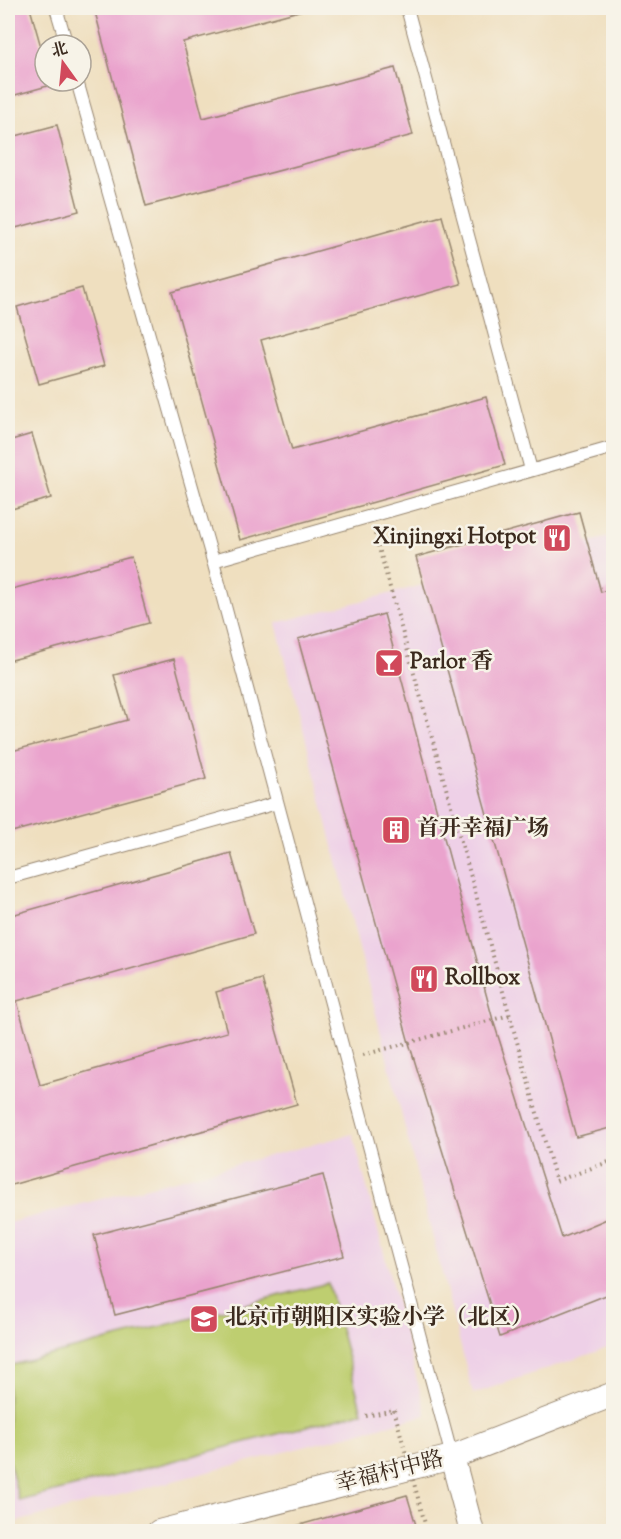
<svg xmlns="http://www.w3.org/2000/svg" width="621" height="1539" font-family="'Sorts Mill Goudy','Noto Serif SC',serif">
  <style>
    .built { fill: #eed0e7 }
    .green { fill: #bece70; stroke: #7c7c47; stroke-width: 1.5 }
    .building { fill: #eaa3cd }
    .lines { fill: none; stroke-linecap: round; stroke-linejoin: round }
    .lane-casing { stroke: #95846e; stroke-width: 14 }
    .street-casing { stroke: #95846e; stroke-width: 26 }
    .path { stroke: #95846e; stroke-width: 4; stroke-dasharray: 1.5 4.5; stroke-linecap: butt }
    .lane { stroke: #fff; stroke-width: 12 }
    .street { stroke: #fff; stroke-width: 24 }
    .path-bridge { stroke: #95846e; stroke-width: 4; stroke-dasharray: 1.5 4.5; stroke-linecap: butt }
    .labels { text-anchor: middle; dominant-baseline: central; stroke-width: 5; stroke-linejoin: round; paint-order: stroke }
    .poi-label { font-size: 22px; font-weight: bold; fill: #3b2a1e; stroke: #f7f3e8; text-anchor: start }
    .street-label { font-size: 22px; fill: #3b2a1e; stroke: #f7f3e8 }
  </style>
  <rect width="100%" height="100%" fill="#f7f3e8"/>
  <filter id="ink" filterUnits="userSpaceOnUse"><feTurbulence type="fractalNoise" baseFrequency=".0167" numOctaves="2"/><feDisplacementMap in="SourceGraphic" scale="12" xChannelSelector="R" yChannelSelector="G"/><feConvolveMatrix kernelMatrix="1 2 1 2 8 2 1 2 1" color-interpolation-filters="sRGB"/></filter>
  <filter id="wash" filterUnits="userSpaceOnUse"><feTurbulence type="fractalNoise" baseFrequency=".008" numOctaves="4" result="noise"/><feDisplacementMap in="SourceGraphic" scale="24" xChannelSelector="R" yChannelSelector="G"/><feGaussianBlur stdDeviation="1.35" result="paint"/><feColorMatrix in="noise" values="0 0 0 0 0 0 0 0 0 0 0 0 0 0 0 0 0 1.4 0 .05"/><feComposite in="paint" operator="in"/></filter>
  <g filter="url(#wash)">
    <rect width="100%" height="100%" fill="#efdfbf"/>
    <g class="built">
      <path d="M613,536v810l-140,48 -197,-771z"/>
      <path d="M353,1134l73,281 -418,109v-301z"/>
    </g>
    <path class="green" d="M328,1283l34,129 -343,89 -11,-45v-90z"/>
    <g id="blocks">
      <g class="building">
        <path d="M13,8h17l15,53v20h5l1,4 -43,12v-88z"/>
        <path d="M94,8h216l-127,34 20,76 192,-50 18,67 -267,71z"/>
        <path d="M57,125l22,86 -71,19v-92z"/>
        <path d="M442,216l19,68 -200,56 31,110 194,-53 19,68 -265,75 -68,-248z"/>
        <path d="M82,288l22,78 -65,18 -22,-77z"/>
        <path d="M32,434l19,64 -43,12v-69z"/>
        <path d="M579,512l22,80 13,-4v539l-38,10 -160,-580z"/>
        <path d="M131,557l18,66 -141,38v-71z"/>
        <path d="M384,614l109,406 69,218 52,-22v76l-114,45 -91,-294 -111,-404z"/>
        <path d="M174,659l32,120 -198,54v-81l119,-32 -13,-45z"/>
        <path d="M231,853l23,81 -237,67 23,84 187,-53 -11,-40 46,-13 35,125 -289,82v-270z"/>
        <path d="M323,1175l21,81 -229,59 -21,-80z"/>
        <path d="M407,1495l11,37h-140v-1z"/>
      </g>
    </g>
  </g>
  <g filter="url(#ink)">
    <use href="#blocks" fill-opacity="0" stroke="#95846e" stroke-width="1.5"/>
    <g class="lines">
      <g class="lane-casing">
        <g id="lane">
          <path d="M56,8l11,37"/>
          <path d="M407,8l124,462"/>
          <path d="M77,81l136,480"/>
          <path d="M8,878l269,-75"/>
          <path d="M452,1457l-239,-896 401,-114"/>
        </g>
      </g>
      <g class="street-casing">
        <g id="street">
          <path d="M452,1457l20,75"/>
          <path d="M159,1532l293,-75 162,-63"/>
        </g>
      </g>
      <g class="path">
        <path d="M375,534l181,647 58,-21"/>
        <path d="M363,1055l147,-40"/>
        <path d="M366,1416l28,-6"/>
      </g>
      <use href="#lane" class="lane"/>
      <use href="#street" class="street"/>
      <path class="path-bridge" d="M394,1410l33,121"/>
    </g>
  </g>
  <defs>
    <g id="restaurant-square" transform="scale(1.5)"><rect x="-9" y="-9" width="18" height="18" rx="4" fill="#d1495b" stroke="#f7f3e8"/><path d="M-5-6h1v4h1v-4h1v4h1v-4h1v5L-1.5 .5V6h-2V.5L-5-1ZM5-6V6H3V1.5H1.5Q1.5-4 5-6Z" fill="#fff"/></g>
    <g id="bar-square" transform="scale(1.5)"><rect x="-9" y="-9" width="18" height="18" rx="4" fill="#d1495b" stroke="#f7f3e8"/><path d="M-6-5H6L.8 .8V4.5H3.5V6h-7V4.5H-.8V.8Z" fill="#fff"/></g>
    <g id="building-square" transform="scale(1.5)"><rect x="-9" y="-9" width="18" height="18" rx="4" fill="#d1495b" stroke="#f7f3e8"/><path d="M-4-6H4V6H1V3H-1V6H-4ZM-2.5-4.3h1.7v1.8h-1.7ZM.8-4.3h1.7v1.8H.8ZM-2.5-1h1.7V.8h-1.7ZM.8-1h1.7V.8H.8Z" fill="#fff"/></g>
    <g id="school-square" transform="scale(1.5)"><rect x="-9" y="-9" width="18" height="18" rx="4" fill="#d1495b" stroke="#f7f3e8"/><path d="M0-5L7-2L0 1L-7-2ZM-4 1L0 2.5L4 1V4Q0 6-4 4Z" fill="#fff"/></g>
  </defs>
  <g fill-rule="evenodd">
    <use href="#restaurant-square" x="557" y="538"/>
    <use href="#bar-square" x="389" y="663"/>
    <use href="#building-square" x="396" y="830"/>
    <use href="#restaurant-square" x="424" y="979"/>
    <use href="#school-square" x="204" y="1319"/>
  </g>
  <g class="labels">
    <g class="poi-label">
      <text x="536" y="538" text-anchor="end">Xinjingxi Hotpot</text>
      <text x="410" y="663">Parlor 香</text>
      <text x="417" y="830">首开幸福广场</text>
      <text x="445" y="979">Rollbox</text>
      <text x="225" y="1319">北京市朝阳区实验小学（北区）</text>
    </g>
    <g class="street-label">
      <text transform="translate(390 1473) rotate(-14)">幸福村中路</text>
    </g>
  </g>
  <rect width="621" height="1539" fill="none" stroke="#f7f3e8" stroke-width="30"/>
  <g transform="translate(63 63) rotate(345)"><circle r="28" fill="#f7f3e8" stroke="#aca397" stroke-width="1.5"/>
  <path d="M0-4.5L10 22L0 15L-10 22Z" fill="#d1495b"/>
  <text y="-9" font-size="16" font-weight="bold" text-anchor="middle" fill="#3b2a1e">北</text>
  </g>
</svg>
